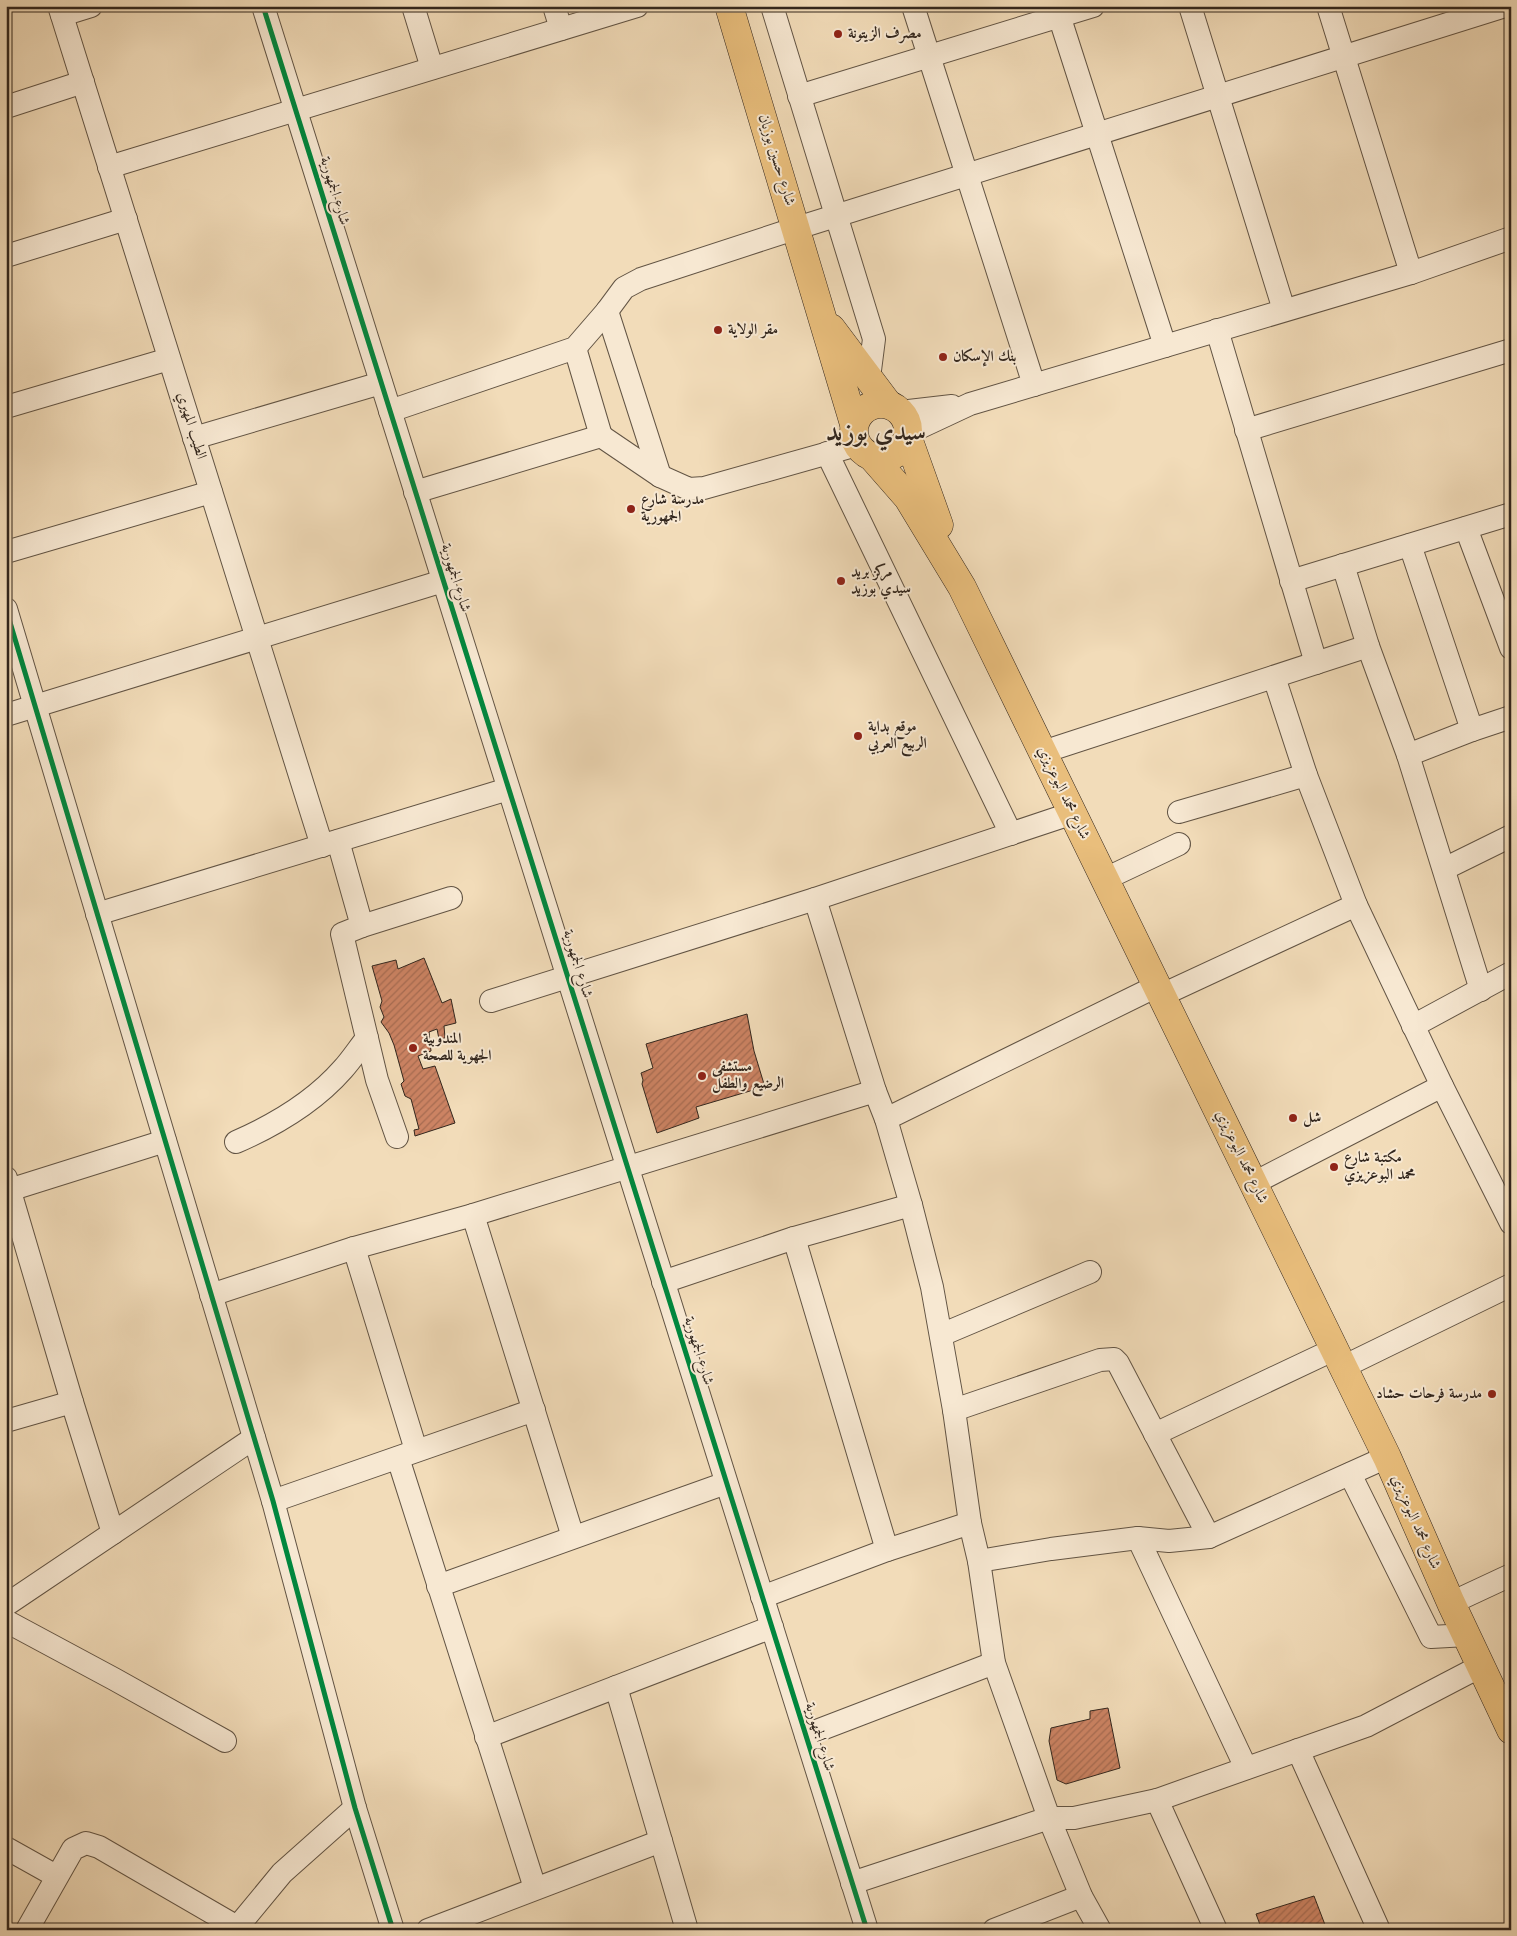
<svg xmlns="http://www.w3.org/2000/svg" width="1517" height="1936" font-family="'Old Standard TT',Amiri,serif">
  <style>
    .building { fill: url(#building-hatch); stroke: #32261d }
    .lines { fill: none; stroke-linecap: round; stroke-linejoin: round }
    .minor-casing { stroke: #625444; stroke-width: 24 }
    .major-casing { stroke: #32261d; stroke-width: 29 }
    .minor { stroke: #f7e8d2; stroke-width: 22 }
    .major { stroke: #e9be7c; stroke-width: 28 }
    .cycleway-casing { stroke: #f7e8d2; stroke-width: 8 }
    .cycleway { stroke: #00873e; stroke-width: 5 }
    .poi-dot { fill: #8f2418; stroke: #f7e8d2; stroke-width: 2 }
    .labels { text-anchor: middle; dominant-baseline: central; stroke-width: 4; stroke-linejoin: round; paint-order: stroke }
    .poi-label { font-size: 15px; font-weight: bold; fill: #32261d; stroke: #f7e8d2; text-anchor: start }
    .street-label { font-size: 15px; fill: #32261d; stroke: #f7e8d2 }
    .town-label { font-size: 25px; font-weight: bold; fill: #32261d; stroke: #f7e8d2 }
  </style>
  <defs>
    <pattern id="building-hatch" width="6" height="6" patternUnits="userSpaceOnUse" patternTransform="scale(1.25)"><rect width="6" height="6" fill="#cc8363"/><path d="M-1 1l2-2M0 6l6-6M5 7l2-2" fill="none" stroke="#a66b51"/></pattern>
  </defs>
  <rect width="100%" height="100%" fill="#f2dcb9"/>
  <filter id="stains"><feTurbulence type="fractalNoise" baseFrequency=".004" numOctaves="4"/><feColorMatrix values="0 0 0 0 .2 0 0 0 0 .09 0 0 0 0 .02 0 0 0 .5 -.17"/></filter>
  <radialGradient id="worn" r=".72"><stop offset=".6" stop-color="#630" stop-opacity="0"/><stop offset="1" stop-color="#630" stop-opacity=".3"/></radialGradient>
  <g class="building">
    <path d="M424,958l18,45 9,-4 5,24 -12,3 1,12 -6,1 -2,-10 -8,3 2,19 -13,5 5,13 12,-3 20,57 -40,13 -1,-6 5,-1 -8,-30 -6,-3 -4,-12 3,-3 -10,-36 -5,-12 -8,-11 3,-5 -4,-10 2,-6 -10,-35 24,-6 2,9z"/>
    <path d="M747,1014l7,37 10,33 -14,7 -54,16 3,11 -42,15 -15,-49 1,-4 -2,-7 12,-5 -7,-24z"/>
    <path d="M1108,1708l12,60 -54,16 -9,-4 -8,-39 2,-13 39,-9v-8z"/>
    <path d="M1314,1896l13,34h-65l-6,-16z"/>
  </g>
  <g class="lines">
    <g class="minor-casing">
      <g id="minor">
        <path d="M59,6l263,840"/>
        <path d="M263,6l604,1924"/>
        <path d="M413,6l19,62"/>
        <path d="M554,6l7,23"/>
        <path d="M772,6l102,333 -5,39"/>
        <path d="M913,6l121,379"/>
        <path d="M1056,6l109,340"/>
        <path d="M1190,6l94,304"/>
        <path d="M1328,6l83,267"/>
        <path d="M62,15l29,-9"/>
        <path d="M799,96l294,-90"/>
        <path d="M6,107l77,-25"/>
        <path d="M109,167l528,-161"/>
        <path d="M6,256l120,-37"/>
        <path d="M607,311l53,165"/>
        <path d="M1217,330l99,333"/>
        <path d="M575,348l26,88"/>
        <path d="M6,407l163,-48"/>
        <path d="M390,411l185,-63 32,-37 17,-23 17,-9 156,-51 708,-222"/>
        <path d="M900,412l52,-6"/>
        <path d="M1246,430l265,-80"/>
        <path d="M908,433l62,-29 441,-131 100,-35"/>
        <path d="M194,438l187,-55"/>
        <path d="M827,453l184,381"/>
        <path d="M415,492l186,-56 59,40 29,13 15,-1 153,-43"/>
        <path d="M1466,528l45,120"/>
        <path d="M1410,545l62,185"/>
        <path d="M6,552l205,-60"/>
        <path d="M1343,565l25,81 40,109 73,235"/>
        <path d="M1291,581l220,-67"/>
        <path d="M6,609l267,892 82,307 38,122"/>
        <path d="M1274,677l32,98 50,130 86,181 69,137"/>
        <path d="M6,715l437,-134"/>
        <path d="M1043,752l325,-106"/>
        <path d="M1408,755l64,-25 39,-13"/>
        <path d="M1179,812l127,-37"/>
        <path d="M338,841l24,85 -20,8 35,146 20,57"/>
        <path d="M1444,869l67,-33"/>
        <path d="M1105,879l74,-35"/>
        <path d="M815,899l60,192 11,28 25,86 21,82 22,123 16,113 9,38 15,102 55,155 32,78 19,34"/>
        <path d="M97,914l411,-125"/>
        <path d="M362,926l89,-28"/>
        <path d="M1162,995l194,-90"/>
        <path d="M491,1001l324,-102 258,-86"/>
        <path d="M1413,1026l98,-53"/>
        <path d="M886,1119l271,-133"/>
        <path d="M236,1142c39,-17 79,-41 107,-73 9,-10 16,-21 24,-31"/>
        <path d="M6,1178l66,224 41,131"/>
        <path d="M1254,1183l188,-97"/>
        <path d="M6,1191l159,-50"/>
        <path d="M473,1215l100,322"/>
        <path d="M794,1238l93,312"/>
        <path d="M354,1248l62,202"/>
        <path d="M663,1282l131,-44 117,-33"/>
        <path d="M211,1295l143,-47 119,-33 402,-124"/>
        <path d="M941,1335l149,-63"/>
        <path d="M1343,1367l168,-82"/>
        <path d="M954,1410l146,-50 14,-1 4,4 91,174"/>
        <path d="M6,1421l66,-19"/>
        <path d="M1155,1434l180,-85"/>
        <path d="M398,1458l137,430"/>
        <path d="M1350,1474l81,163 36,-2"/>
        <path d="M273,1501l261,-91"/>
        <path d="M1138,1538l108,230"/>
        <path d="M979,1561l72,-12 87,-11 31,3 40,-4 178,-80"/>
        <path d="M438,1586l288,-103"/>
        <path d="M762,1597l125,-47 83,-27"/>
        <path d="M1451,1603l60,-28"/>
        <path d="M6,1605l248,-167"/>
        <path d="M6,1621l108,58 111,62"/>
        <path d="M616,1687l71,243"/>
        <path d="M806,1735l188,-72"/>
        <path d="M486,1737l286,-110"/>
        <path d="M1298,1750l81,180"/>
        <path d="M1157,1800l59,130"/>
        <path d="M6,1848l50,28"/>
        <path d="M852,1883l197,-65h25l83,-18 209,-74 115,-60"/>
        <path d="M27,1930l46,-81 13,-6 13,4 138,80"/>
        <path d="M235,1930l47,-57 73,-65"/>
        <path d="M428,1930l233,-89"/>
        <path d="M994,1930l87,-34"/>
      </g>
    </g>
    <g class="major-casing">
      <g id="major">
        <path d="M729,6l125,418"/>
        <path d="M831,328l57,76"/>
        <circle cx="881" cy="431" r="27"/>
        <path d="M908,438l31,87"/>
        <path d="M873,458l35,40 54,89 425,870 64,146 60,127"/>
      </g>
    </g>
    <use href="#minor" class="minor"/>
    <use href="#major" class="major"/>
    <g class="cycleway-casing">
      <g id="cycleway">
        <path d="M263,6l604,1924"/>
        <path d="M6,609l267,892 82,307 38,122"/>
      </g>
    </g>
    <use href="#cycleway" class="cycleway"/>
  </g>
  <g class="poi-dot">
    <circle cx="838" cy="34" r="5"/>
    <circle cx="718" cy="330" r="5"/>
    <circle cx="943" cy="357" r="5"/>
    <circle cx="631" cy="509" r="5"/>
    <circle cx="841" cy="581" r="5"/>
    <circle cx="858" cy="736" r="5"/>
    <circle cx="413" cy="1048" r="5"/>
    <circle cx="702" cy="1076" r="5"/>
    <circle cx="1293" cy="1118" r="5"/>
    <circle cx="1334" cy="1167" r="5"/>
    <circle cx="1492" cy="1394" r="5"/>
  </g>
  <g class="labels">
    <g class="poi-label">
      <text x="848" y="34">مصرف الزيتونة</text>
      <text x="728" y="330">مقر الولاية</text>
      <text x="953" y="357">بنك الإسكان</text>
      <text x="641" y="500">مدرسة شارع<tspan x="641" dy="17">الجمهورية</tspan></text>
      <text x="851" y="572">مركز بريد<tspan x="851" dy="17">سيدي بوزيد</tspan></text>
      <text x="868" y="727">موقع بداية<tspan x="868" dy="17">الربيع العربي</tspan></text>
      <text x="423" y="1039">المندوبية<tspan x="423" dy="17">الجهوية للصحة</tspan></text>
      <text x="712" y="1067">مستشفى<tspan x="712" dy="17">الرضيع والطفل</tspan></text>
      <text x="1303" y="1118">شل</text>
      <text x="1344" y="1158">مكتبة شارع<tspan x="1344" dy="17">محمد البوعزيزي</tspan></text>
      <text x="1482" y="1394" text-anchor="end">مدرسة فرحات حشاد</text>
    </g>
    <g class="street-label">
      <text transform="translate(776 160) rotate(73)">شارع حسين بوزيان</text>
      <text transform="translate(334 191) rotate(73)">شارع الجمهورية</text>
      <text transform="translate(191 426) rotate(73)">الطيب المهيري</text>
      <text transform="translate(455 578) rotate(73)">شارع الجمهورية</text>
      <text transform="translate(1063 793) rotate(64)">شارع محمد البوعزيزي</text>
      <text transform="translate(577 964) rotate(73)">شارع الجمهورية</text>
      <text transform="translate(1241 1157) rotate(64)">شارع محمد البوعزيزي</text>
      <text transform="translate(698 1351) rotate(73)">شارع الجمهورية</text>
      <text transform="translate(1415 1522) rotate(66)">شارع محمد البوعزيزي</text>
      <text transform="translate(819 1737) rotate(73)">شارع الجمهورية</text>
    </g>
    <g class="town-label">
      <text x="876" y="433">سيدي بوزيد</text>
    </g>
  </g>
  <rect width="1517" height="1936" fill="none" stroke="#f2dcb9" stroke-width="25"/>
  <rect x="8" y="8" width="1502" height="1921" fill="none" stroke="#32261d" stroke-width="2.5"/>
  <rect x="12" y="12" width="1492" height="1911" fill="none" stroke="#32261d"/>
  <rect width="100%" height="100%" filter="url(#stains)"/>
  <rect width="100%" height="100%" fill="url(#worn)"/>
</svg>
